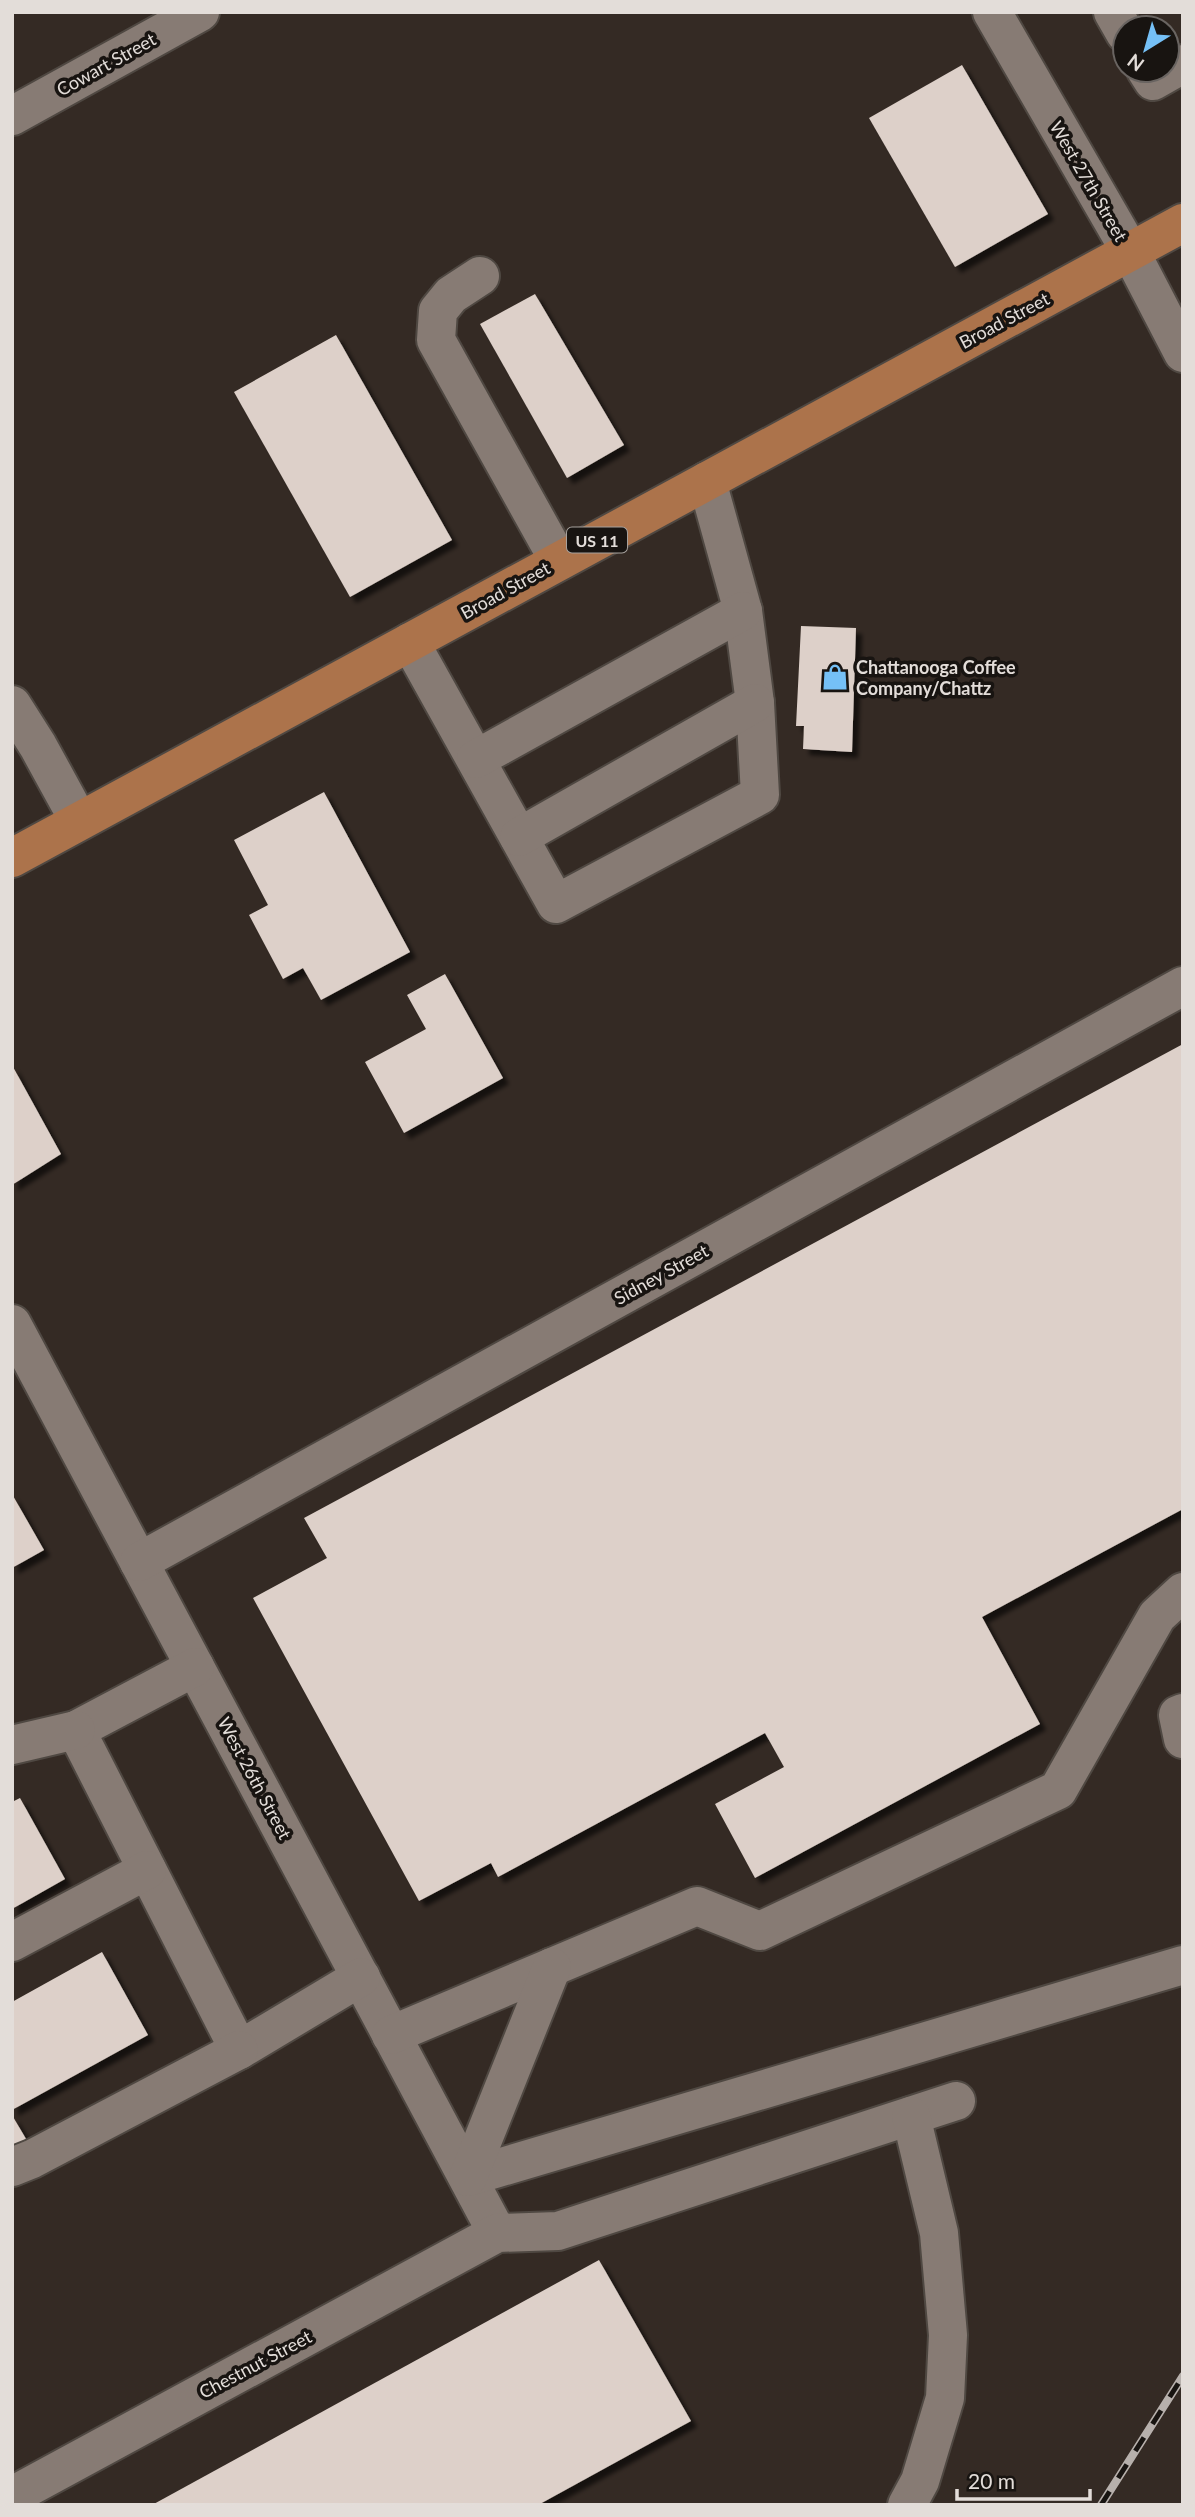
<svg xmlns="http://www.w3.org/2000/svg" width="1195" height="2517" font-family="Lato,sans-serif">
  <style>
    .building { fill: #ddd0c9; filter: url(#shadow) }
    .lines { fill: none; stroke-linecap: round; stroke-linejoin: round }
    .minor-casing { stroke: #4f4842; stroke-width: 42 }
    .major-casing { stroke: #4f4842; stroke-width: 42 }
    .minor { stroke: #877b74; stroke-width: 38 }
    .major { stroke: #ac734b; stroke-width: 38 }
    .rail-casing { stroke: #b7b0ac; stroke-width: 8 }
    .rail { stroke: #181411; stroke-width: 5; stroke-dasharray: 16; stroke-linecap: butt }
    .labels { text-anchor: middle; dominant-baseline: central; stroke-width: 7; stroke-linejoin: round; paint-order: stroke }
    .shield { fill: #181411; stroke: #a6a19d; stroke-width: 2 }
    .shield-label { font-size: 16px; font-weight: bold; fill: #e3ddd9 }
    .street-label { font-size: 18px; fill: #e3ddd9; stroke: #181411 }
    .poi-label { font-size: 18px; font-weight: bold; fill: #e3ddd9; stroke: #181411; text-anchor: start }
  </style>
  <defs>
    <filter id="shadow"><feDropShadow dx="6" dy="6" stdDeviation="2" flood-color="#0009"/></filter>
  </defs>
  <rect width="100%" height="100%" fill="#342a24"/>
  <g class="building">
    <path d="M962,65l86,149 -93,53 -86,-149z"/>
    <path d="M535,294l89,151 -57,33 -87,-154z"/>
    <path d="M336,335l116,205 -102,57 -116,-205z"/>
    <path d="M801,626l55,2 -4,124 -49,-3 1,-23h-8z"/>
    <path d="M324,792l86,160 -89,48 -18,-32 -20,11 -34,-64 19,-10 -34,-65z"/>
    <path d="M445,974l58,104 -99,55 -39,-71 61,-33 -19,-34z"/>
    <path d="M1183,1044v465l-201,108 58,107 -285,154 -40,-74 69,-37 -19,-34 -267,144 -7,-14 -72,38 -166,-303 74,-40 -23,-40z"/>
    <path d="M12,1065l49,89 -49,31z"/>
    <path d="M12,1494l32,56 -32,18z"/>
    <path d="M20,1798l45,81 -53,30v-107z"/>
    <path d="M102,1952l46,83 -136,75v-108z"/>
    <path d="M12,2115l17,29 -17,9z"/>
    <path d="M599,2260l92,161 -153,84h-386z"/>
  </g>
  <g class="lines">
    <g class="minor-casing">
      <g id="minor">
        <path d="M992,12l138,239 53,102"/>
        <path d="M1113,12l12,21"/>
        <path d="M1146,70l7,11 30,-17"/>
        <path d="M12,116l188,-104"/>
        <path d="M480,276l-29,19 -13,16 -2,29 123,221"/>
        <path d="M410,642l146,262 204,-109 -5,-92 -12,-92 -36,-130"/>
        <path d="M12,705l26,41 41,75"/>
        <path d="M476,759l267,-148"/>
        <path d="M519,837l236,-134"/>
        <path d="M12,1324l485,909"/>
        <path d="M139,1562l1044,-576"/>
        <path d="M195,1667l-119,63 163,320 122,-73"/>
        <path d="M1183,1713l-5,2 5,24"/>
        <path d="M12,1745l64,-15"/>
        <path d="M12,1942l135,-72"/>
        <path d="M391,2035l306,-129 63,25 298,-141 99,-174 26,-24"/>
        <path d="M12,2167l20,-8 207,-109"/>
        <path d="M468,2177l715,-212"/>
        <path d="M468,2177l84,-210"/>
        <path d="M12,2496l485,-263 61,-2 398,-130"/>
        <path d="M907,2505l13,-24 25,-83 3,-63 -9,-102 -28,-117"/>
      </g>
    </g>
    <g class="major-casing">
      <path id="major" d="M12,858l1171,-635"/>
    </g>
    <use href="#minor" class="minor"/>
    <use href="#major" class="major"/>
    <g class="rail-casing">
      <path id="rail" d="M1101,2505l82,-129"/>
    </g>
    <use href="#rail" class="rail"/>
  </g>
  <defs>
    <g id="shop-bare" transform="scale(2.1)"><path d="M-5-2.5h2.3a2.7 3.5 0 0 1 5.4 0H5L5.5 6h-11ZM-1.5-2.5h3a1.5 2.3 0 0 0-3 0Z" fill="#75c0f6" stroke="#181411" stroke-width="2.5" paint-order="stroke"/></g>
  </defs>
  <g fill-rule="evenodd">
    <use href="#shop-bare" x="835" y="677"/>
  </g>
  <g class="labels">
    <rect class="shield" x="567" y="527.5" width="60" height="25" rx="5"/>
    <g class="shield-label">
      <text x="597" y="540">US 11</text>
    </g>
    <g class="street-label">
      <text transform="translate(106 64) rotate(-29)">Cowart Street</text>
      <text transform="translate(1089 181) rotate(60)">West 27th Street</text>
      <text transform="translate(1004 320) rotate(-28)">Broad Street</text>
      <text transform="translate(505 590) rotate(-29)">Broad Street</text>
      <text transform="translate(661 1274) rotate(-29)">Sidney Street</text>
      <text transform="translate(255 1778) rotate(62)">West 26th Street</text>
      <text transform="translate(255 2364) rotate(-28)">Chestnut Street</text>
    </g>
    <g class="poi-label">
      <text x="856" y="667">Chattanooga Coffee<tspan x="856" dy="21">Company/Chattz</tspan></text>
    </g>
  </g>
  <rect width="1195" height="2517" fill="none" stroke="#e3ddd9" stroke-width="28"/>
  <g transform="translate(1146 49) rotate(217)"><circle r="33" fill="#181411" stroke="#696461" stroke-width="2"/>
  <path d="M0-5L12 26L0 18L-12 26Z" fill="#75c0f6"/>
  <text y="-10" font-size="19" font-weight="bold" text-anchor="middle" fill="#e3ddd9">N</text>
  </g>
  <path d="M957 2489v10h133v-10" fill="none" stroke="#e3ddd9" stroke-width="3.5"/>
  <text x="968" y="2489" font-size="21" fill="#e3ddd9" stroke="#181411" stroke-width="5" paint-order="stroke">20 m</text>
</svg>
